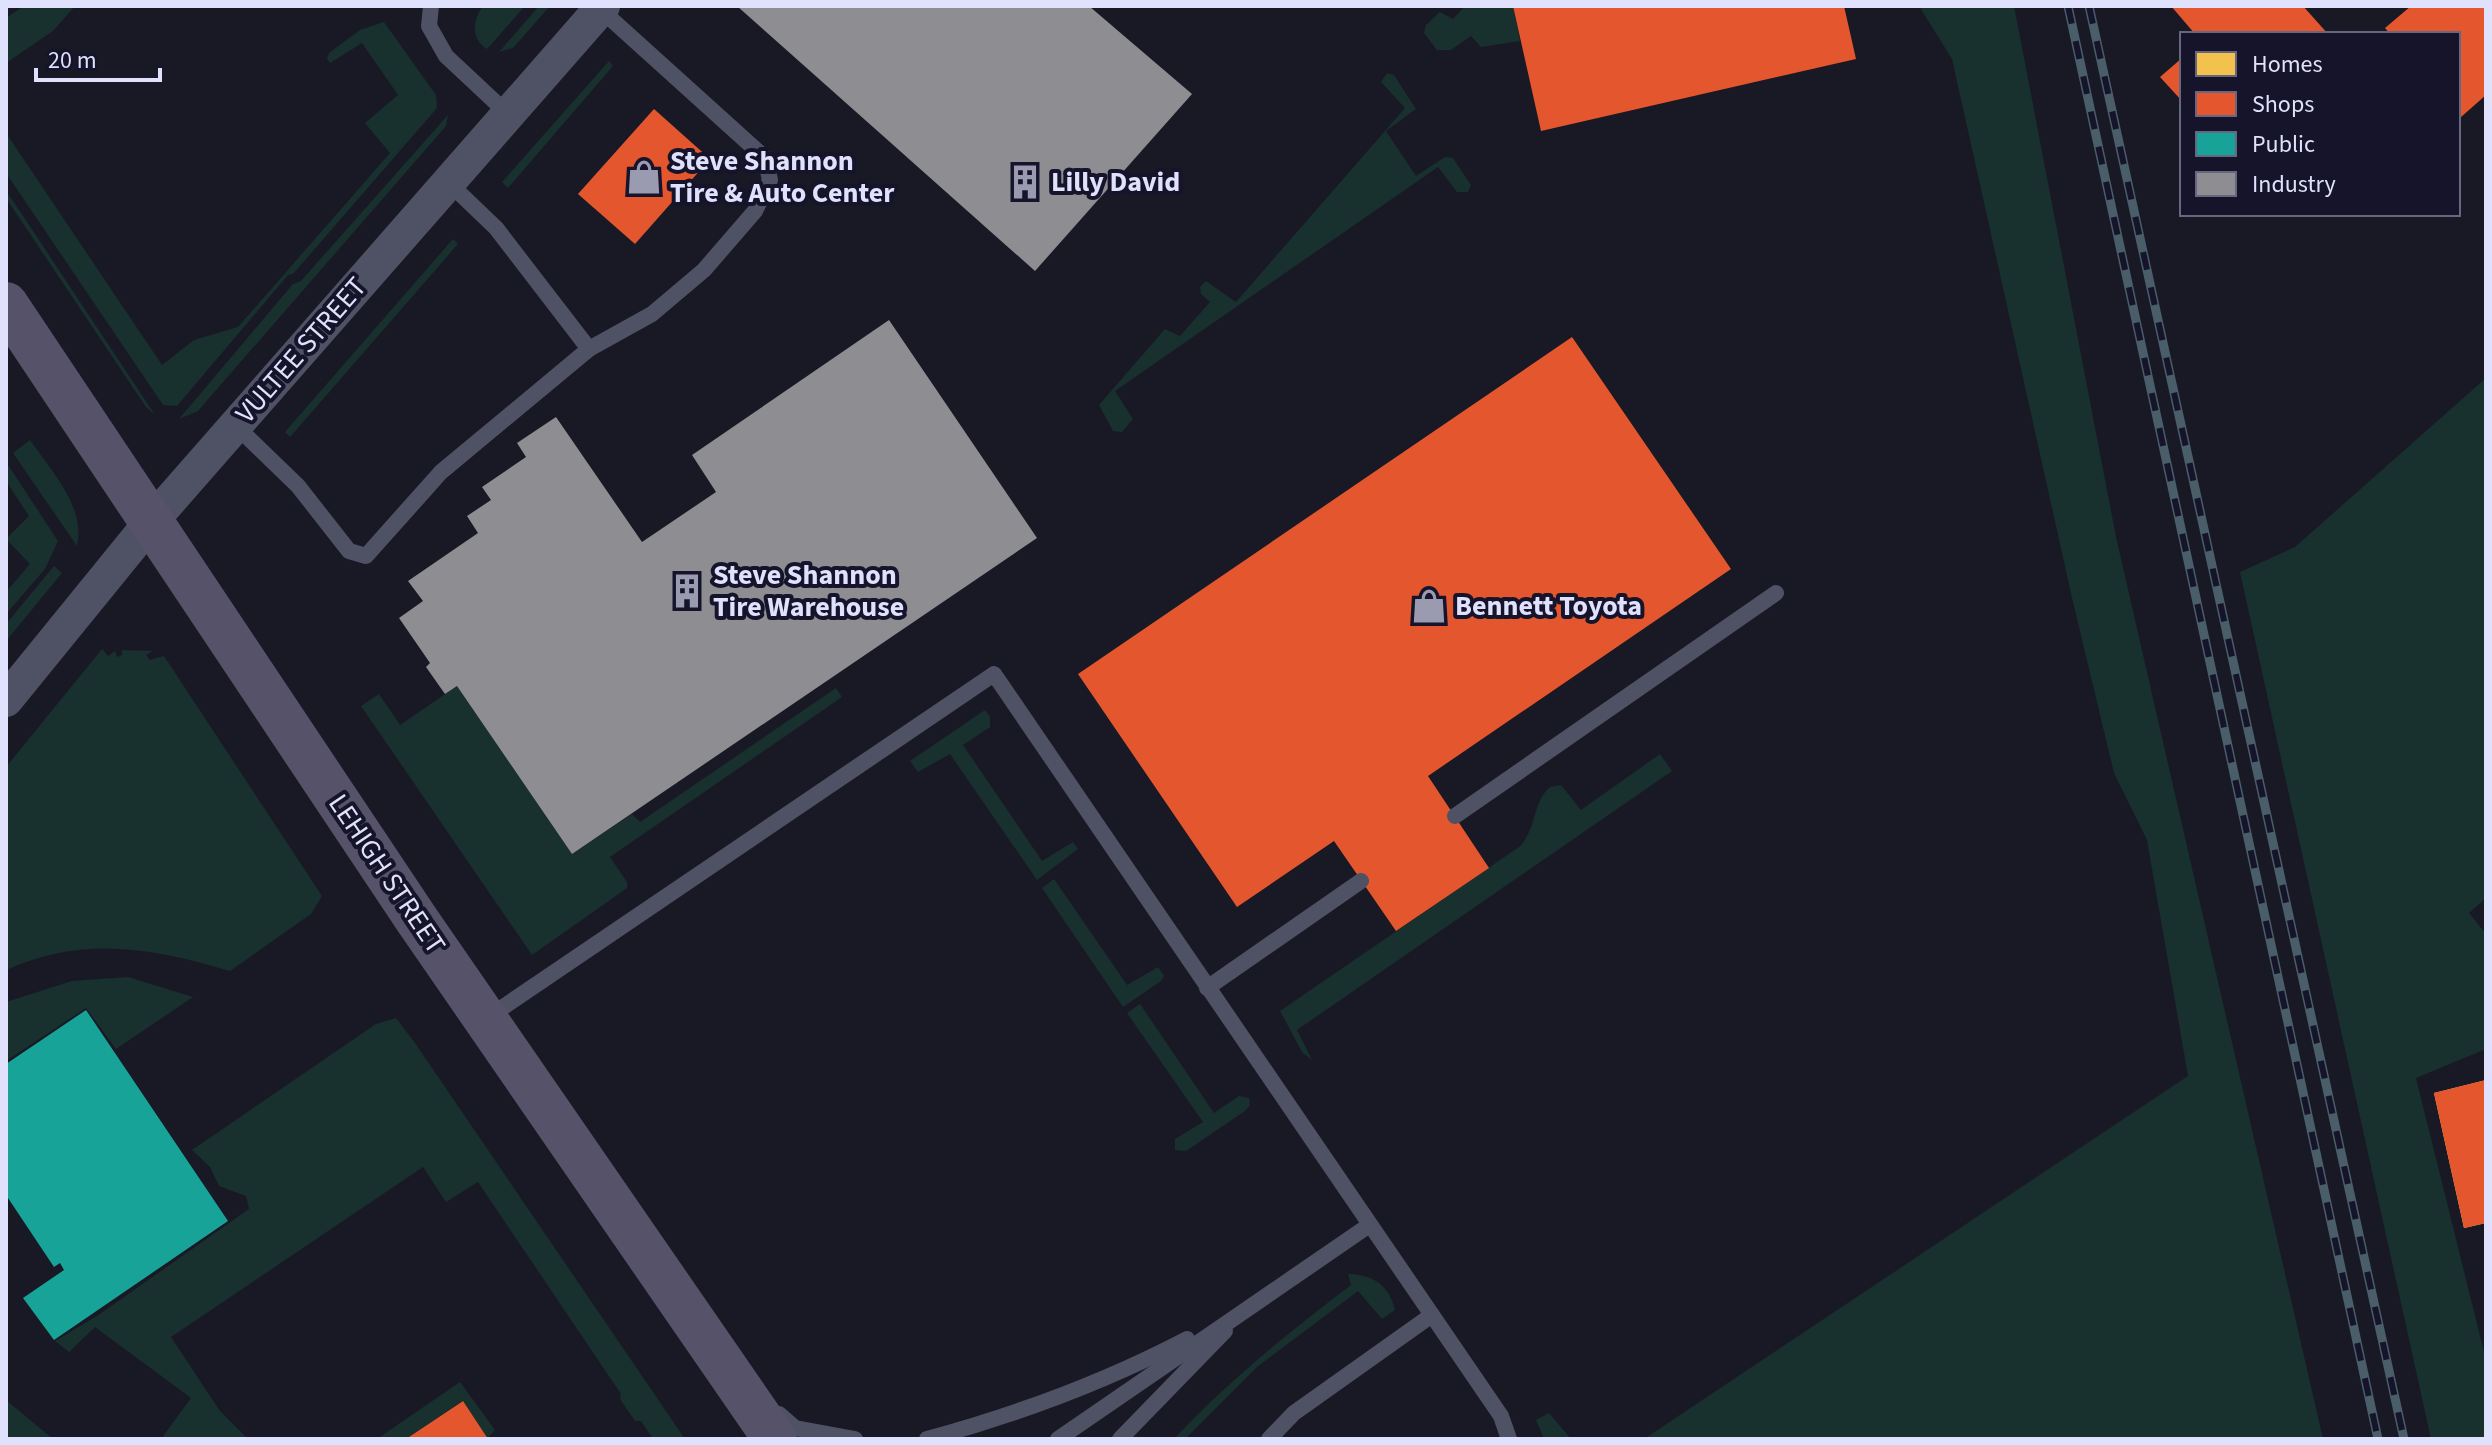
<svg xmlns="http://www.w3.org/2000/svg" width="2492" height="1445" font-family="'Source Sans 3',sans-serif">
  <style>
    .green { fill: #18302e }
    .homes { fill: #f2c14e }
    .shops { fill: #e4572e }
    .public { fill: #17a398 }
    .industry { fill: #8d8d92 }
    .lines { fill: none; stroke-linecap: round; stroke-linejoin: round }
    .service { stroke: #4f5164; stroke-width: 16 }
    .minor { stroke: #4f5164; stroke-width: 34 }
    .primary { stroke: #565269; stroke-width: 44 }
    .rail-casing { stroke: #495e69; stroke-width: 9 }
    .rail { stroke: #15142a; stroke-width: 6; stroke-dasharray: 18; stroke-linecap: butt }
    .labels { text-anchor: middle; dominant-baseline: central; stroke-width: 8; stroke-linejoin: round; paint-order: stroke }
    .poi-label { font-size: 28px; font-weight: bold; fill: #e0e1fc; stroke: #15142a; text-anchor: start }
    .street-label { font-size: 28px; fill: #e0e1fc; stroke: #15142a }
  </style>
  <rect width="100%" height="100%" fill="#191925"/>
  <g class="green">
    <path d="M24,6h51l-22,25 -47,32v-45z"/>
    <path d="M483,6h42l-38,43c-17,-10 -14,-30 -4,-43z"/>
    <path d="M539,6h11l-37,42 -14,4z"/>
    <path d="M1465,6h48l7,35 -39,6 -10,-11 -20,14h-14l-13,-17 2,-8 14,-13 13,7z"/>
    <path d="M1919,6h95l102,531 207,902h-679l544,-363 -41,-236 -33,-67 -41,-171 -121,-543z"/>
    <path d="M384,22l52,73 1,13 -144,166 -5,1 -111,131 -14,-1 -157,-232v-40l156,232 32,-25 44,-13 152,-174 -25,-30 33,-28 -36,-52 -32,20 -3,-4 2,-6 31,-23z"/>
    <path d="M609,61l4,5 -105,122 -6,-6z"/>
    <path d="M1387,73l7,2 22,34 -30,22 30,45 29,-19 8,1 18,27 -3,7h-11l-19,-25 -323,224 18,28 -11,13 -9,-1 -14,-26 66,-76 15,7 30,-34 -9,-8 -1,-7 6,-6 30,21 169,-194 -24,-26z"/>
    <path d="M448,115l-2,11 -248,285 -19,8 114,-135 8,-3z"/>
    <path d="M6,191l19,28 130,196 -9,-8 -140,-209z"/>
    <path d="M453,239l5,5 -168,193 -5,-5z"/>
    <path d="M2486,378v520l-17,15 17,21v115l-70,29 70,282v79h-55l-191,-867 55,-25z"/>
    <path d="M30,440c21,31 56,67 47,106l-64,-93z"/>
    <path d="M8,465l50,76 -13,28 -39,45v-22l24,-28 -24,-25 23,-23 -23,-35z"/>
    <path d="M54,566l8,7 -56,68v-17z"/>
    <path d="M102,649l6,7 7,-5 2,6 5,-2v-5l31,1 -7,4 4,5 14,-4 158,240 -11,18 -81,57c-77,-23 -147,-36 -224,-1v-203z"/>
    <path d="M457,686l115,168 60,-40 8,8 196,-134 6,9 -232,160 17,25v6l-95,67 -171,-249 18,-12 21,31z"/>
    <path d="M985,710l5,7v10l-27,18 79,116 31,-19 5,7 -41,31 -87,-126 -32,18 -8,-11z"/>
    <path d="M1660,754l12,17 -375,259 15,30 -10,-8 -22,-41 239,-164c18,-17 13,-45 31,-60l11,-2 20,25z"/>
    <path d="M1054,879l73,106 31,-18 6,9 -3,5 -38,26 -81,-119z"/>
    <path d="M128,977l65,20 -77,52 -30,-41 -80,53v-59l66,-21z"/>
    <path d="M1140,1004l74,109 25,-17 10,2 1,7 -5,6 -59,40 -11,-1v-11l28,-17 -76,-109z"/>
    <path d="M396,1018l19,25 270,396h-32l-12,-18h-6l-15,-22 1,-5 -143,-212 -32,20 -23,-35 -252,170 49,74 28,28h-87l30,-41 -96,-71 -26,25 -14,-11 42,-25 152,-107 -3,-13 -27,-10 -9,-19 -18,-17 184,-126z"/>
    <path d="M1348,1274c26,1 41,11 47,36l-13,9 -24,-28 -101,76 -72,72h-11c54,-58 114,-106 177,-154z"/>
    <path d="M460,1382l35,48 -8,9 -25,-38 -56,38h-29z"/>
    <path d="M6,1400l47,39h-47z"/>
    <path d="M1549,1413l22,26h-27l-8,-19z"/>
  </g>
  <path class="homes" d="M2486,1080v143l-22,5 -30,-135z"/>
  <g class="shops">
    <path d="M1513,6h331l12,53 -315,72z"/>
    <path d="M2171,6h132l25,28h-133z"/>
    <path d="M2411,6h75v89l-25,22 -3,-83h-68l-5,-6z"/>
    <path d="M2182,58v43l-22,-24z"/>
    <path d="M654,109l56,50 -75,85 -57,-50z"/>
    <path d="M1572,337l159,232 -303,207 61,92 -93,63 -62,-90 -97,66 -159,-233z"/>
    <path d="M2486,1080v143l-22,5 -30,-135z"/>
    <path d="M463,1401l25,38h-82z"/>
  </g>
  <path class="public" d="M86,1010l142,211 -174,119 -31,-42 41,-28 -4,-7 -6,4 -48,-72v-131z"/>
  <g class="industry">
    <path d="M737,6h352l103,88 -157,177z"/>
    <path d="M889,320l148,218 -465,316 -115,-168 -12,8 -19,-27 4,-4 -31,-45 24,-17 -15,-20 70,-48 -11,-17 24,-16 -9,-13 44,-30 -9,-14 39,-26 86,125 74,-50 -24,-37z"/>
  </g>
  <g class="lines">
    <g class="service">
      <path d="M431,6l-2,20 17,30 62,58"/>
      <path d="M448,182l48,46 93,121"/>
      <path d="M235,425l63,61 51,65 17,5 75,-84 148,-123 63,-35 52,-44 51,-59 15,-31 -5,-22 -165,-149"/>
      <path d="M1455,816l321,-223"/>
      <path d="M1207,988l154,-107"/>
      <path d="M487,1018l507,-344 507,742 8,23"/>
      <path d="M779,1414l16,14 60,11"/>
      <path d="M927,1439c92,-25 176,-56 260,-100"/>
      <path d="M1058,1439l310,-213"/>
      <path d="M1120,1439l105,-108"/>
      <path d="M1269,1439l25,-26 138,-98"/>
    </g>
    <path class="minor" d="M6,700l144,-177 453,-517"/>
    <path class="primary" d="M6,304l411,616 358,519"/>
    <g class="rail-casing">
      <g id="rail">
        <path d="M2068,6l310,1433"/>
        <path d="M2089,6l315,1433"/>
      </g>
    </g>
    <use href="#rail" class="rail"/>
  </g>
  <defs>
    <g id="shop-bare" transform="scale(2.76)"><path d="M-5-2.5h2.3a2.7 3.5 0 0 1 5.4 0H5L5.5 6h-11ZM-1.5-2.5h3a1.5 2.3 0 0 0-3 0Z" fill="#9a9bb1" stroke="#15142a" stroke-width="2.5" paint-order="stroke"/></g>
    <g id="building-bare" transform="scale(2.76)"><path d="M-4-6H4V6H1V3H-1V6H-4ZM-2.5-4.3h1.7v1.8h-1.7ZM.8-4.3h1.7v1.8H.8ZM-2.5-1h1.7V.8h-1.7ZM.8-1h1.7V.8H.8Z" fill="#9a9bb1" stroke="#15142a" stroke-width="2.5" paint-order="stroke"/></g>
  </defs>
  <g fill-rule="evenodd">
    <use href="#shop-bare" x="644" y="177"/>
    <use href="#building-bare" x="1025" y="182"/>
    <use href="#building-bare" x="687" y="591"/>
    <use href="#shop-bare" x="1429" y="606"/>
  </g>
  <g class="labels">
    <g class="poi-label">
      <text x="670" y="161">Steve Shannon<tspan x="670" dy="32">Tire &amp; Auto Center</tspan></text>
      <text x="1051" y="182">Lilly David</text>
      <text x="713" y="575">Steve Shannon<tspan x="713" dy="32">Tire Warehouse</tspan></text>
      <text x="1455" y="606">Bennett Toyota</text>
    </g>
    <g class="street-label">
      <text transform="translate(301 350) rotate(-49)">VULTEE STREET</text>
      <text transform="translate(387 874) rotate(56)">LEHIGH STREET</text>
    </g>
  </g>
  <rect width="2492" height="1445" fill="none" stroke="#e0e1fc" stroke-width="16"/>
  <rect x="2180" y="32" width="280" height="184" fill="#15142a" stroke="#66667e" stroke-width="2"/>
  <rect x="2196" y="52" width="40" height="24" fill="#f2c14e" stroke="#66667e" stroke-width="2"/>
  <text x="2252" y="72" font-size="24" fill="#e0e1fc">Homes</text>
  <rect x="2196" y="92" width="40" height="24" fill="#e4572e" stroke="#66667e" stroke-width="2"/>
  <text x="2252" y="112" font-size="24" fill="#e0e1fc">Shops</text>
  <rect x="2196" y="132" width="40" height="24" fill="#17a398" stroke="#66667e" stroke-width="2"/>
  <text x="2252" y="152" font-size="24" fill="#e0e1fc">Public</text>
  <rect x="2196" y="172" width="40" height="24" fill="#8d8d92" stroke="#66667e" stroke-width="2"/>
  <text x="2252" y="192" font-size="24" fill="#e0e1fc">Industry</text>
  <path d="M36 68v12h124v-12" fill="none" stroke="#e0e1fc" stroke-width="4"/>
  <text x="48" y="68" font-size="24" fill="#e0e1fc" stroke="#15142a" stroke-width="6" paint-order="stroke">20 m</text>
</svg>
